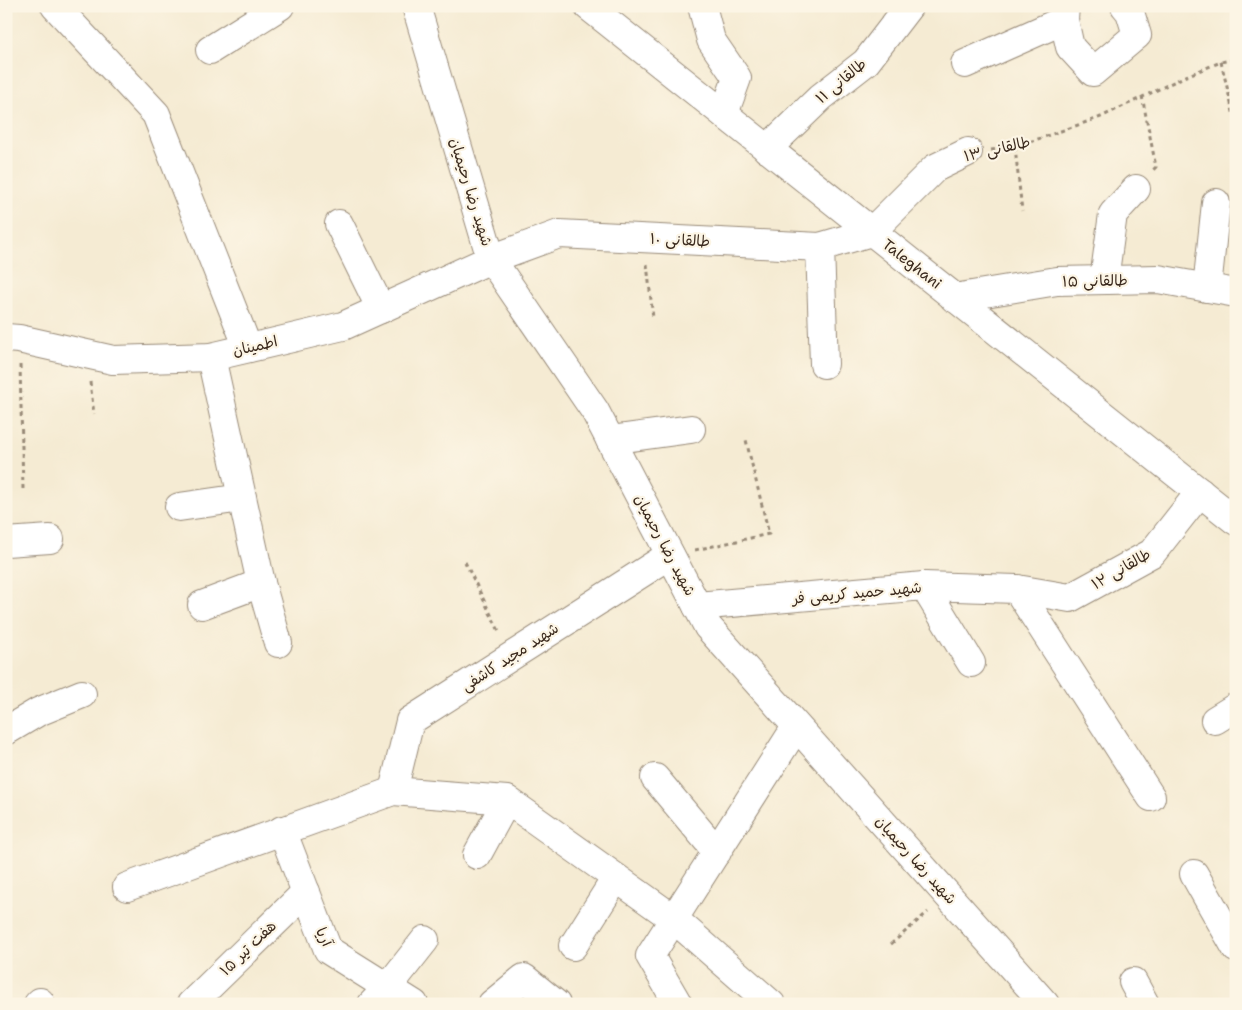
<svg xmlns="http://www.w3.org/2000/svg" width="1242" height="1010" font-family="'Shantell Sans','Playpen Sans Arabic',sans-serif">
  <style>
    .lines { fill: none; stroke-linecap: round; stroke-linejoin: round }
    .minor-casing { stroke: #988a78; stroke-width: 30 }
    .major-casing { stroke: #988a78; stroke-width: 30 }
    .path { stroke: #988a78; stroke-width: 3; stroke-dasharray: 4 4; stroke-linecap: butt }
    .minor { stroke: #fff; stroke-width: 28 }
    .major { stroke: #fff; stroke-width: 28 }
    .labels { text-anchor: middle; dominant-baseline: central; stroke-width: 4.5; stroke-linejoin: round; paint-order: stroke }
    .street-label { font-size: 15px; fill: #3b2a1e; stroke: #fcf5e5 }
  </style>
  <rect width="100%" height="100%" fill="#fcf5e5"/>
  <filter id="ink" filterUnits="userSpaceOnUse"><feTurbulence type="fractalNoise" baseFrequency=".02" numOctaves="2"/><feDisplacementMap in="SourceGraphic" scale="10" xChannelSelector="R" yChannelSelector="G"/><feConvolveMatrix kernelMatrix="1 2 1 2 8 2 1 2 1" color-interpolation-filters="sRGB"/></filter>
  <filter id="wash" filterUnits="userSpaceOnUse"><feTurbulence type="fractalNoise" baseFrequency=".0096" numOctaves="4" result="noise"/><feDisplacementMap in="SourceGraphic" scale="20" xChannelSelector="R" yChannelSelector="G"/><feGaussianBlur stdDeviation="1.12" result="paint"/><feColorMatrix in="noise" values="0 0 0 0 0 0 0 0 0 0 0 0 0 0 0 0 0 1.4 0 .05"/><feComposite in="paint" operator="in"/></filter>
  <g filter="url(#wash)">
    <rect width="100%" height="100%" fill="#f5ebd3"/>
  </g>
  <g filter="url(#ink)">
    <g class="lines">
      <g class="minor-casing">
        <g id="minor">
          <path d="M55,6l101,108 92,234"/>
          <path d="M416,6l75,253 104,152 113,216 337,377"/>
          <path d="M702,6l9,34 26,38 -13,36"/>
          <path d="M1065,6l-1,14 6,27 23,25 44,-37 -7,-23 -5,-6"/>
          <path d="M210,50l70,-44"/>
          <path d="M965,64l99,-44"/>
          <path d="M767,149l54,-52 45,-35 43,-56"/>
          <path d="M339,224l42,85"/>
          <path d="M820,247l4,117"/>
          <path d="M1104,280l9,-66 23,-25"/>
          <path d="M1207,288l9,-85"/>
          <path d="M954,298l103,-17 101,-2 78,14"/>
          <path d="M6,338l13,1 94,21 98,-3 132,-31 148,-67 68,-25 261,13 51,-15 64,-64 33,-16"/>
          <path d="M211,357l50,226 17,60"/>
          <path d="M610,440l81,-11"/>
          <path d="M179,507l63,-9"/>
          <path d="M6,542l44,-3"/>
          <path d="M924,586l47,77"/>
          <path d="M1017,589l134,208"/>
          <path d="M202,605l59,-22"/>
          <path d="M697,606l227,-20 93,3 53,9 82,-45 48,-61"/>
          <path d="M1215,720l21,-13"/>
          <path d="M6,731l32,-19 44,-18"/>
          <path d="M655,778l62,74"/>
          <path d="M393,791l17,-70 260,-166"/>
          <path d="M282,830l46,120 86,54"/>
          <path d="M477,855l30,-55"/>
          <path d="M1194,874l42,74"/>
          <path d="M127,887l266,-96 114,9 167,119 97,85"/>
          <path d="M573,946l43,-68"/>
          <path d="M1133,982l12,22"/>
          <path d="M38,1004l2,-2"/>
          <path d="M191,1004l115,-112"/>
          <path d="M372,1004l16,-17 37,-47"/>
          <path d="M492,1004l32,-26 32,26"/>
          <path d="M678,1004l-28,-48 146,-229"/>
        </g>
      </g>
      <g class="major-casing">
        <path id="major" d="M588,6l648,515"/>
      </g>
      <g class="path">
        <path d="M1221,62l13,54"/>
        <path d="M1142,96l14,71 -4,4"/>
        <path d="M1015,147l7,64"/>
        <path d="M991,150l24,-3 86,-30 85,-41 35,-14 15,-3"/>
        <path d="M647,264l6,54"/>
        <path d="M20,365l3,124"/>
        <path d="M90,382l4,32"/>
        <path d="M695,550l74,-16 -23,-94"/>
        <path d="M465,562l35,71"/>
        <path d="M891,944l37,-32"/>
      </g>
      <use href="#minor" class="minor"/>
      <use href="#major" class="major"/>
    </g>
  </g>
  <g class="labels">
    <g class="street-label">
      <text transform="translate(841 81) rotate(-40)">طالقانی ۱۱</text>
      <text transform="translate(997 149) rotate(-13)">طالقانی ۱۳</text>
      <text transform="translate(471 192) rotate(73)">شهید رضا رحیمیان</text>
      <text transform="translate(680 240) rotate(3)">طالقانی ۱۰</text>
      <text transform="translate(912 264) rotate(38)">Taleghani</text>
      <text transform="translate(1095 281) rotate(-1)">طالقانی ۱۵</text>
      <text transform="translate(255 346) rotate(-13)">اطمینان</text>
      <text transform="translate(665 545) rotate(62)">شهید رضا رحیمیان</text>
      <text transform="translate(1121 569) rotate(-30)">طالقانی ۱۲</text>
      <text transform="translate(857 593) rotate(-5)">شهید حمید کریمی فر</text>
      <text transform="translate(510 657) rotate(-33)">شهید مجید کاشفی</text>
      <text transform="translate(916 860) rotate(48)">شهید رضا رحیمیان</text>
      <text transform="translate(324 937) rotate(65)">آریا</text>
      <text transform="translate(248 948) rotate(-44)">هفت تیر ۱۵</text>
    </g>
  </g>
  <rect width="1242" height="1010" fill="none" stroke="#fcf5e5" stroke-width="25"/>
</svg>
